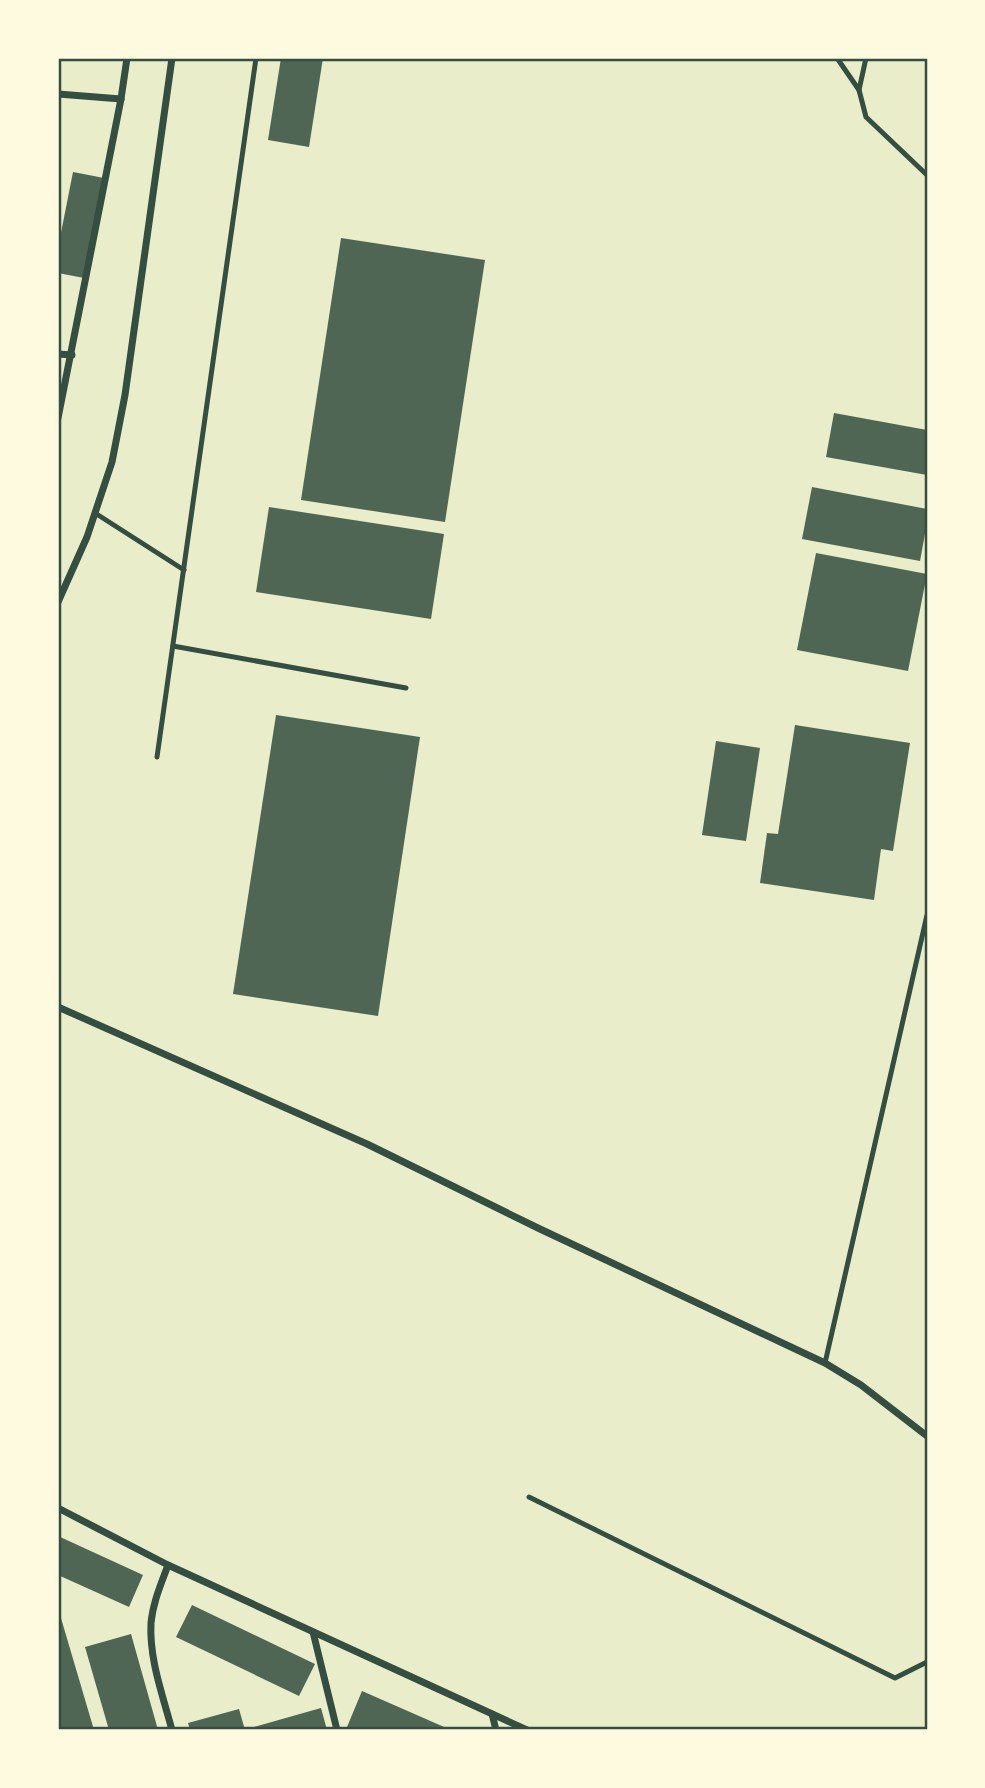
<svg xmlns="http://www.w3.org/2000/svg" width="985" height="1788" font-family="'Nunito Sans',sans-serif">
  <style>
    .building { fill: #4f6655 }
    .lines { fill: none; stroke-linecap: round; stroke-linejoin: round }
    .service { stroke: #344e41; stroke-width: 5 }
    .minor { stroke: #344e41; stroke-width: 7 }
    .neatline { fill: none; stroke: #344e41; stroke-width: 2.5 }
  </style>
  <rect width="100%" height="100%" fill="#e9edc9"/>
  <g class="building">
    <path d="M281,58h42l-14,89 -41,-7z"/>
    <path d="M73,172l31,6 -20,100 -26,-5v-25z"/>
    <path d="M341,238l144,22 -40,262 -144,-22z"/>
    <path d="M834,413l93,17v45l-101,-18z"/>
    <path d="M812,487l115,22v14l-7,38 -118,-22z"/>
    <path d="M269,507l175,27 -13,85 -175,-27z"/>
    <path d="M816,553l111,21 -19,97 -111,-21z"/>
    <path d="M276,715l144,22 -42,279 -145,-22z"/>
    <path d="M795,725l115,18 -17,108 -12,-2 -7,51 -114,-17 7,-50 11,1z"/>
    <path d="M716,741l44,7 -14,93 -44,-6z"/>
    <path d="M58,1536l85,39 -14,32 -71,-32z"/>
    <path d="M192,1605l123,59 -16,32 -123,-59z"/>
    <path d="M58,1608l36,122h-34l-2,-7z"/>
    <path d="M131,1634l27,96h-49l-24,-83z"/>
    <path d="M362,1691l89,39h-97l-7,-3z"/>
    <path d="M321,1708l6,22h-72l-1,-3z"/>
    <path d="M239,1709l6,21h-55l-2,-7z"/>
  </g>
  <g class="lines">
    <g class="service">
      <path d="M837,58l22,32"/>
      <path d="M866,58l-7,32 7,27 61,58"/>
      <path d="M95,513l89,57"/>
      <path d="M173,646l233,42"/>
      <path d="M157,757l99,-699"/>
      <path d="M825,1363l102,-448"/>
      <path d="M529,1497l366,181 32,-16"/>
    </g>
    <g class="minor">
      <path d="M58,94l63,5"/>
      <path d="M58,354l14,1"/>
      <path d="M58,418l63,-319 6,-41"/>
      <path d="M58,602l29,-65 25,-75 13,-67 47,-337"/>
      <path d="M58,1007l309,137 173,85 285,134 36,22 66,51"/>
      <path d="M58,1508l110,57 359,165"/>
      <path d="M168,1565c-7,19 -15,37 -17,58 -2,36 12,73 21,107"/>
      <path d="M313,1632l24,98"/>
      <path d="M492,1714l4,16"/>
    </g>
  </g>
  <rect width="985" height="1788" fill="none" stroke="#fefae0" stroke-width="119"/>
  <rect x="60" y="60" width="866" height="1668" class="neatline"/>
</svg>
